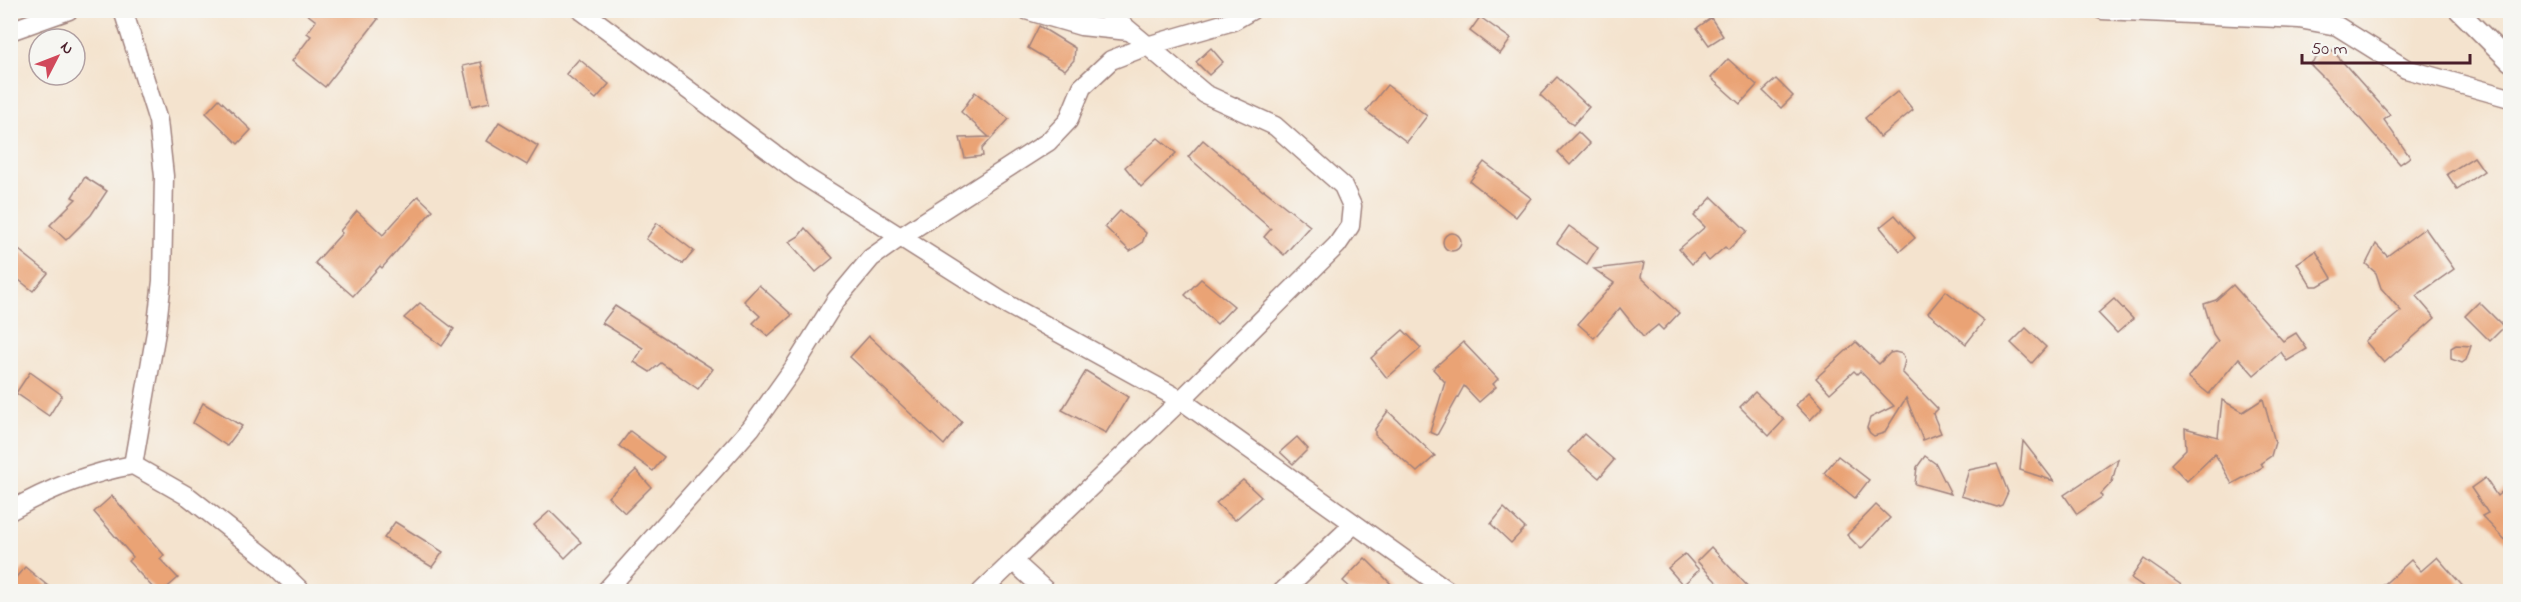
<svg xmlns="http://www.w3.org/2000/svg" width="2521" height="602" font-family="'Indie Flower',sans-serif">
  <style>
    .building { fill: #eaa374 }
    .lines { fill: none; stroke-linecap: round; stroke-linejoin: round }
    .minor-casing { stroke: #9f817c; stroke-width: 21 }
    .minor { stroke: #fff; stroke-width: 18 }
  </style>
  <rect width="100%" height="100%" fill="#f6f6f2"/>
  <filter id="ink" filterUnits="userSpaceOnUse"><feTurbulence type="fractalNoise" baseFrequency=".0167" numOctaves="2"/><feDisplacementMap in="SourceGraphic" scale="12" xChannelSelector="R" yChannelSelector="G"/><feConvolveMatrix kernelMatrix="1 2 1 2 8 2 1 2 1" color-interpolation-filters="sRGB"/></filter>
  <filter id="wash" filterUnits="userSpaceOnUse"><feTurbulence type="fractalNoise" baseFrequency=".008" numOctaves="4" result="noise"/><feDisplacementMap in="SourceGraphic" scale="24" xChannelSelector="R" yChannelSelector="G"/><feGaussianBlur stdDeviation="1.35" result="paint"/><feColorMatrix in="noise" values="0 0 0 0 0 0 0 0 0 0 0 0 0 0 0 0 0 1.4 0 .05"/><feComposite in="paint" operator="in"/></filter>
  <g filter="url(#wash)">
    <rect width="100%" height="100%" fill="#f4e3ce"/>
    <g id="blocks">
      <g class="building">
        <path d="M302,10h65l11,9 -53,68 -33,-26 19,-25 -4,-3 9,-12z"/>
        <path d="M1480,17l31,22 -11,15 -30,-23z"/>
        <path d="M1711,18l12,18 -14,9 -12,-17z"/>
        <path d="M1039,26l36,22 -1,12 -9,10 -37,-22z"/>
        <path d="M1211,48l12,14 -14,13 -13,-13z"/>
        <path d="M2325,50h7l58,65 -6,5 26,37 -10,7 -69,-79 -21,-21z"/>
        <path d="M579,59l30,25 -13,15 -30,-25z"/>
        <path d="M1728,59l29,26 -17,19 -29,-26z"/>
        <path d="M481,62l9,40 -18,4 -9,-40z"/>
        <path d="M1557,77l32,30 -16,18 -33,-30z"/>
        <path d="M1776,79l17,17 -12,12 -18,-17z"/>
        <path d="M1387,85l40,31 -20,26 -41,-31z"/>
        <path d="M1898,91l15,19 -33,27 -15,-19z"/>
        <path d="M975,92l34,27 -27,30 1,7 -18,2 -5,-20 29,-1 -28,-25z"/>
        <path d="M219,99l32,31 -13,14 -32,-31z"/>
        <path d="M499,122l39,24 -11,19 -40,-24z"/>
        <path d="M1578,132l12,12 -20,21 -12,-13z"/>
        <path d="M1158,138l18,15 -35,34 -16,-20z"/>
        <path d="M1203,140l60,51 1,-1 46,36 -26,29 -20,-18 7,-8 -83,-72z"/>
        <path d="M2474,157l10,14 -27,18 -10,-15z"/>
        <path d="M1484,162l47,36 -15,19 -46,-36z"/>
        <path d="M85,177l22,14 -16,24 -25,25 -16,-15 26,-26 -4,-2z"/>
        <path d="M418,196l15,14 -51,58 -2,-2 -27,30 -38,-33 27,-30 -2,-2 17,-20 26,24z"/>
        <path d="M1712,197l35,34 -19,19 -3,-3 -16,14 -6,-7 -11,10 -13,-15 26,-22 -11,-11z"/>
        <path d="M1120,211l26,22 -4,10 -12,8 -25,-24z"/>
        <path d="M1895,215l20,23 -15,13 -20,-24z"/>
        <path d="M657,223l37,28 -11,13 -37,-25z"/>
        <path d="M1569,226l29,21 -11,17 -30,-21z"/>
        <path d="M805,228l28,30 -17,14 -27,-30 10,-6z"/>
        <path d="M2425,228l29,41 -38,27 19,22 -51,45 -19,-22 36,-30 -20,-23 -5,-15 -10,-9 10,-20 11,12z"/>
        <circle cx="1452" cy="242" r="9"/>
        <path d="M10,243l38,30 -15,18 -23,-18z"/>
        <path d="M2316,251l16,27 -14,8h-7l-14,-23z"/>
        <path d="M1644,263l-3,14 38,36 -16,17 -5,-5 -15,12 -23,-29 -26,30 -16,-14 36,-41 -20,-14z"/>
        <path d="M1201,279l33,27 -17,18 -32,-29z"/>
        <path d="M759,285l33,30 -24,21 -15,-13 7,-7 -16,-15z"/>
        <path d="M2233,285l50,56 13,-8 11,16 -20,12 -6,-9 -27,23 -15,-17 -30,36 -21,-17 30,-36 -5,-7 -9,-30 12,-4z"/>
        <path d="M1946,291l38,30 -18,23 -38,-31z"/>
        <path d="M2114,299l19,20 -16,14 -19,-20z"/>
        <path d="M2479,302l25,25 -14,14 -25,-25z"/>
        <path d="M420,303l34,26 -12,17 -38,-28z"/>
        <path d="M615,306l98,63 -15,20 -37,-26 -11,9 -16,-10 9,-14 -41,-25z"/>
        <path d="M2026,328l20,19 -14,16 -21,-20z"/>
        <path d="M1403,330l18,18 -34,30 -16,-20z"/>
        <path d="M869,336l93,86 -18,23 -94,-88z"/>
        <path d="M1463,342l35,37 -5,5 3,3 -17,15 -15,-16 -27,49 -7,-3 15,-50 -12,-13z"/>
        <path d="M1856,342l23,22 11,-11 5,-1 8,2 2,7 -3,11 36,37 -5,5 8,19 -18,7 -17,-42 -22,35 -10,3 -4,-3 -3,-5 3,-10 24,-12 -34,-35 -3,3 -3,-3 -24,22 -14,-15z"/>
        <path d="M2456,345l15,1 -5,14 -4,3 -11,-4v-11z"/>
        <path d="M1086,371l42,26 -22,36 -44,-23z"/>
        <path d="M30,372l32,23 -13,21 -33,-23z"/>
        <path d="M1755,392l29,28 -15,16 -29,-29z"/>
        <path d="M1809,392l14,15 -13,13 -14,-15z"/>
        <path d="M2263,399l12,43 -4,14 -10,7 2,4 -31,17 -17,-30 -28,27 -16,-17 15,-15 -1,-21 33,9 4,-37 21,12z"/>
        <path d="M203,403l39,23 -15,20 -34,-23z"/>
        <path d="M1388,411l47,45 -18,16 -42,-37v-6z"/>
        <path d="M630,431l34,26 -11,14 -34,-25z"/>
        <path d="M1584,434l30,26 -15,18 -31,-26z"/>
        <path d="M1297,437l11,12 -15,15 -13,-12z"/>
        <path d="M2023,441l31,40 -34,-11z"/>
        <path d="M1838,456l31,24 -14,18 -31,-25z"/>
        <path d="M1925,456l11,8 15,30 -36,-10 2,-17z"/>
        <path d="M2118,459l-6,23 -11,12 1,3 -25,17 -13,-19z"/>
        <path d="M1997,464l11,28 -6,13 -5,2 -36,-11 8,-26z"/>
        <path d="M636,470l15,17 -26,26 -17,-16z"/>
        <path d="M2485,478l12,18 14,-12v62l-29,-30 6,-3 -17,-25z"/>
        <path d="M1243,480l18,17 -26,23 -19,-17z"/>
        <path d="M112,496l52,59 -4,4 18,19 -15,13h-7l-28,-30 5,-4 -39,-45z"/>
        <path d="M1876,505l14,13 -29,31 -14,-14z"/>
        <path d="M1504,508l21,20 -14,15 -20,-19z"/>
        <path d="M550,511l31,31 -16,16 -31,-33z"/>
        <path d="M395,522l48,30 -11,15 -48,-29z"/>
        <path d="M1711,547l41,44h-27l-28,-30z"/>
        <path d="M1685,554l14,16 -16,15 -15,-17z"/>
        <path d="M2437,557l30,34h-90l34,-31 10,11z"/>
        <path d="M1365,558l33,33h-44l-11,-10z"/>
        <path d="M2144,559l46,32h-40l-19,-13z"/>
        <path d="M25,567l29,24h-44v-7z"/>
      </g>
    </g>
  </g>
  <g filter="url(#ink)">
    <use href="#blocks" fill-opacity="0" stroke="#9f817c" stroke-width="1.5"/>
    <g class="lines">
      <g class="minor-casing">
        <g id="minor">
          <path d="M123,10l35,111 6,55 -2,105 -6,51 -23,133"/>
          <path d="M581,10l220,164 202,128 178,98 269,192"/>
          <path d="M1026,10l55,16 48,5"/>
          <path d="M2102,10l197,9 38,7 69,43 104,29"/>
          <path d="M2458,10l52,52"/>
          <path d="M10,31l59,-21"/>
          <path d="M10,511c40,-23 78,-38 123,-46l56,32 79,62 34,33"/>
          <path d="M1013,561l34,31"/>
          <path d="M605,592l146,-164 42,-59 43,-69 35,-42 28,-20 149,-96 20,-21 14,-34 29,-27 36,-14 86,-25 19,-11"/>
          <path d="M981,592l200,-192 156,-155 13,-19 2,-20 -9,-20 -68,-60 -70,-32 -100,-84"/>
          <path d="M1282,592l72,-68"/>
        </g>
      </g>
      <use href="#minor" class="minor"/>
    </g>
  </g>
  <rect width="2521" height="602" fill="none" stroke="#f6f6f2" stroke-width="36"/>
  <g transform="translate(57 57) rotate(48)"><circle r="28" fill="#f6f6f2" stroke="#b1a0a2" stroke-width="1.5"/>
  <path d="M0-4.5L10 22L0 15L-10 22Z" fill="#d1495b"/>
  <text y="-9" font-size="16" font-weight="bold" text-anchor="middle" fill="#4a1f2b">N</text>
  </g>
  <path d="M2302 54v9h168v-9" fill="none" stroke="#4a1f2b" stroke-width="3"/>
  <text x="2311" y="54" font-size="18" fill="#4a1f2b" stroke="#f6f6f2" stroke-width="4.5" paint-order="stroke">50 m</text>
</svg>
